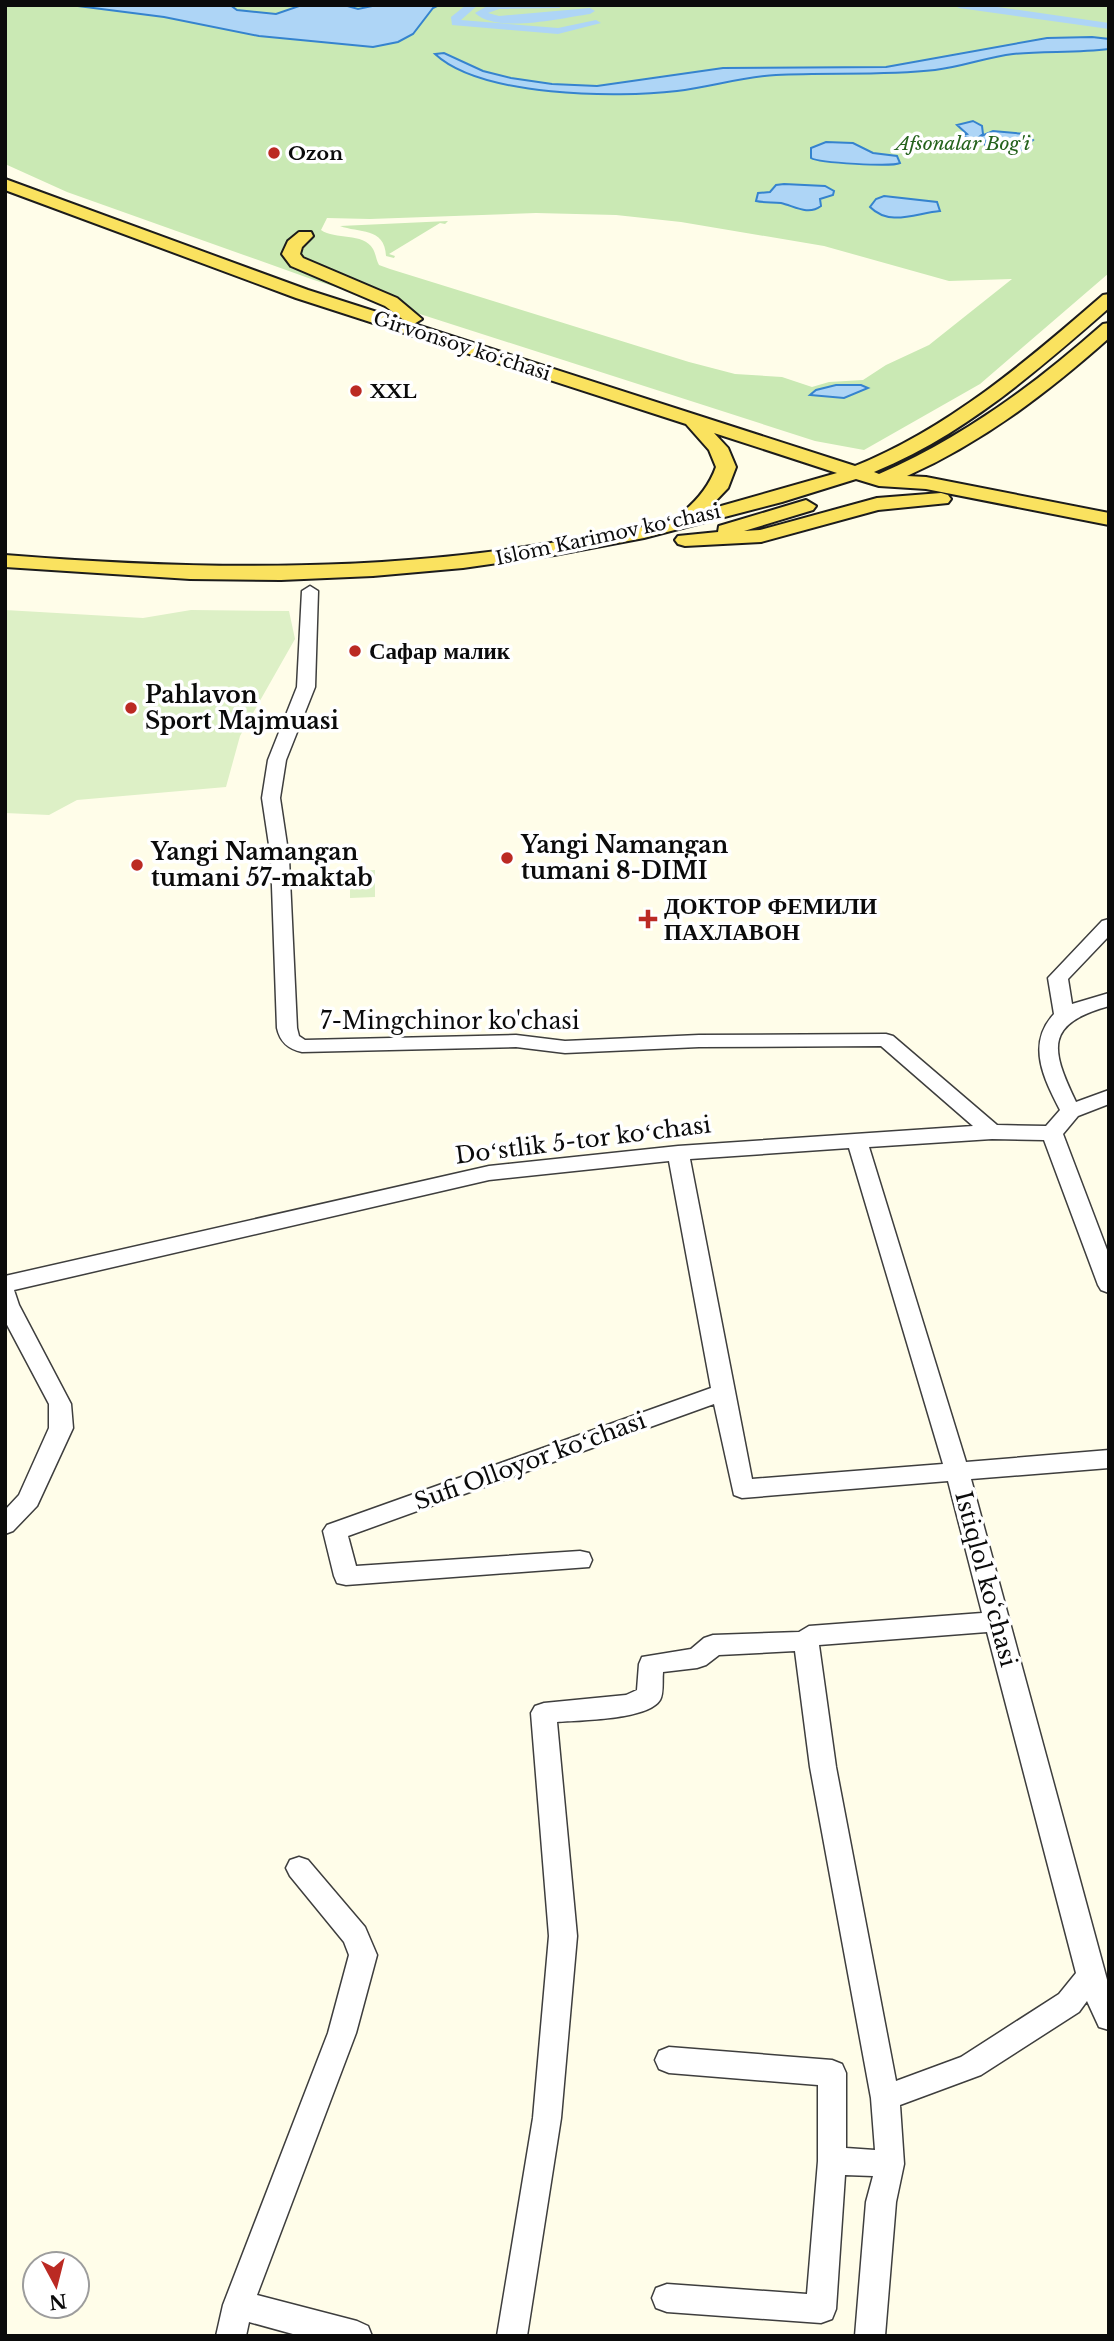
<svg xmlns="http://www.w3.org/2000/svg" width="1114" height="2341" font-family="'Libre Baskerville',serif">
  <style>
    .green { fill: #cae9b4; fill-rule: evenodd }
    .pitch { fill: #ddf0c6 }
    .water { fill: #aed5f6; stroke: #3583ce; stroke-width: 2 }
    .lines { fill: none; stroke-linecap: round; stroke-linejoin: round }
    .canal { fill: #aed5f6; fill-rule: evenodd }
    .minor-casing { stroke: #3e3e3e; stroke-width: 3 }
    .major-casing { stroke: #1c1c1c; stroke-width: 4 }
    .minor { fill: #fff; fill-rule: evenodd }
    .major { fill: #fae25f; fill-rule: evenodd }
    .poi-dot { fill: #bb2a23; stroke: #fff; stroke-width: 2.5 }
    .labels { text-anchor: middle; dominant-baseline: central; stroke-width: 7; stroke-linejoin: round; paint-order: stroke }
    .far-park-label { font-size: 19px; font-style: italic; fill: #24621c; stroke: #fff }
    .far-poi-label { font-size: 19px; font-weight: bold; fill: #0b0b0b; stroke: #fff; text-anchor: start }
    .far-street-label { font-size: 19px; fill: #0b0b0b; stroke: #fff }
    .poi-label { font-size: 23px; font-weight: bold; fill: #0b0b0b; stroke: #fff; text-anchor: start }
    .street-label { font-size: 23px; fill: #0b0b0b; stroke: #fff }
  </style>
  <rect width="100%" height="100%" fill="#fffde9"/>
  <g class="green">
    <path d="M5,5h1104v268l-129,111 -116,66 -49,-9 -501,-161 -247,-88 -62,-28zM536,213l80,2 65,7 143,24 125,35 63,-2 -83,66 -43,20 -23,15 -34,2 -17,5 -30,-10 -47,-3 -46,-12 -299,-93 -11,-4c-3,-5 -3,-11 -6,-16 -10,-17 -38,-9 -52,-19l6,-12 43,1z"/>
    <path d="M448,221l-3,3 -5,-1 -51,31 6,2 -1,2 -8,-2c-1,-29 -28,-23 -46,-30z"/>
  </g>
  <g class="pitch">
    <path d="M5,610l138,8 48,-8 98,1 6,28 -55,97 -14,51 -149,13 -28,15 -44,-2z"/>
    <path d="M375,870v27l-25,1v-27z"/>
  </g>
  <g class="water">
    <path d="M70,5h160l7,5 39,4 26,-9h42l14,4 19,-4h62l-6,3 -20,26 -15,8 -25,5 -114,-11 -95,-19z"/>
    <path d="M1092,37l17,2v10c-32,4 -64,2 -96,5 -26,3 -51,13 -78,16 -53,6 -106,2 -159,5 -34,2 -66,12 -99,16 -60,7 -196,6 -242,-37l9,-1 39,18 28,7 41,6 45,2 126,-18 163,-1 161,-29z"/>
    <path d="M973,121l9,5 1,8 -4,3 14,-6 32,3 8,6 -13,11 -12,-1 -5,-9 -7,-3 8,7 -8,-2 -3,4h-7l-2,-4 8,-2 -16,1 -13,-7 4,-1 -10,-9z"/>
    <path d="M826,142l27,1 20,10 24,3 3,7c-8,4 -81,0 -89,-5v-10z"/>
    <path d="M784,184l41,2 9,5 -1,4 -13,4 1,7c-13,10 -27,0 -40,-3 -9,-1 -16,0 -25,-2l2,-8 12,-1 6,-7z"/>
    <path d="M884,196l53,6 3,9c-24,2 -50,16 -70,-4l6,-8z"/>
    <path d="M836,385h25l7,3 -24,10 -34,-3 6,-5z"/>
  </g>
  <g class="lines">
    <g class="canal">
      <path d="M466,5h12l-17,15 97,8 38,-8 5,3 -43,11 -106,-9 -1,-8z"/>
      <path d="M489,5h75l-5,3 -60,1 -11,4 11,3 91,-8 5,3 -5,3c-29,4 -93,20 -115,-1z"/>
      <path d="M954,5h30l125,18v6l-150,-21z"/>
    </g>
    <g class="minor-casing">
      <g id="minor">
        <path d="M310,586l8,5 -3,96 -29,73 -6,38 9,60 8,170 2,8 6,4 211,-5 49,6 134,-6 187,-1 7,2 104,89 49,1 14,-16c-16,-31 -34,-66 -6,-96l-6,-36 54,-57 7,-2v17l-41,43 4,25 37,-11v13c-64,18 -59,42 -33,96l33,-12v14l-31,12 -15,18 46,121v38l-8,-3 -3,-5 -54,-145 -52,-1 -123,8 97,315 143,-12v18l-138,11 138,508v43l-10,-3 -12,-26 -8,11 -98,63 -81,30 4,59 -8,38 -11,134h-30l11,-134 7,-26 -28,-1 -9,134 -4,10 -11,4 -154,-11 -11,-4 -4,-10 4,-10 11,-4 140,10 11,-133v-76l-149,-12 -10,-4 -4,-9 4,-9 10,-4 163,13 10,4 4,9v75l29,2 -4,-52 -61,-331 -15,-116 -76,4 -13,10 -9,3 -34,4c-1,9 1,21 -3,28 -12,20 -80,20 -103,22l20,214 -16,182 -34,218h-30l36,-218 16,-182 -18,-223 4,-7 9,-3 82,-8 11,-5 2,-26 3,-7 49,-8 13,-11 9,-3 86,-3 10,-6 173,-13 -34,-132 -206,17 -8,-3 -20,-91 -366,132 8,30 224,-15 9,2 3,7 -3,7 -243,18 -9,-2 -3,-7 -11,-45 4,-6 384,-137 -42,-227 -180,19 -475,110 5,15 52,99 2,24 -36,78 -24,25 -8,3v-24l14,-15 30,-67v-24l-44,-83v-45l484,-110 189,-20 295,-20 -92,-80 -182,1 -134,6 -49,-6 -214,5c-14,-3 -22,-10 -25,-24l-6,-170 -9,-60 6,-38 29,-73 5,-96zM849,1148l94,316 -191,15 -62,-320zM987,1632l89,341 -17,21 -98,63 -65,24 -60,-314 -17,-122z"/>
        <path d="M299,1857l9,3 57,67 12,28 -21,78 -99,262 100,26 11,5 4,10h-72l-51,-14 -3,14h-30l7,-31 105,-272 21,-78 -5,-13 -54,-66 -4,-8 4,-8z"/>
      </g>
    </g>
    <g class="major-casing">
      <g id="major">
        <path d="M5,179l303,111 97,31 -20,-15 -94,-40 -9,-12 6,-13 11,-9h12l2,4 -11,11 -2,7 3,4 94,40 25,21 -8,5 441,142c94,-38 172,-105 248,-171l6,-1v14c-72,63 -146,128 -235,164l5,2c85,-37 155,-89 224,-150l6,-1v15c-62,55 -126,104 -202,138l19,1 183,36v12l-183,-36 -47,-3 -23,-7 -74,23 -138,36 -90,17 -91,13 -90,8 -92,4 -91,-1 -185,-12v-12c198,16 395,18 591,-20 18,-3 70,-10 82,-19 17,-13 31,-29 38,-49l-7,-17 -23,-26 -390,-126 -291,-108zM714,433l123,40 -130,37 21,-22 8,-21 -8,-19z"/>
        <path d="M941,493l7,2 3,4 -3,4 -70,7 -117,32 -76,4 -7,-2 -3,-4 3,-4 40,-4 1,-6 87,-26 10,6 -3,4 -69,21 16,-1 117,-32z"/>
      </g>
    </g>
    <use href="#minor" class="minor"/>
    <use href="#major" class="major"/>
  </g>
  <g class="poi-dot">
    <circle cx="274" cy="153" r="7"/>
    <circle cx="356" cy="391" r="7"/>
    <circle cx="355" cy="651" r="7"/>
    <circle cx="131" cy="708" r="7"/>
    <circle cx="507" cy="858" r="7"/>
    <circle cx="137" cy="865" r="7"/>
    <path d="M644.5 908.5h7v7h7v7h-7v7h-7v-7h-7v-7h7z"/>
  </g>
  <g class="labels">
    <g class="far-park-label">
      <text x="963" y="143">Afsonalar Bog'i</text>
    </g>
    <g class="far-poi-label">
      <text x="288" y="153">Ozon</text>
      <text x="370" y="391">XXL</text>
    </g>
    <g class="far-street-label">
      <text transform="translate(462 346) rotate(18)">Girvonsoy koʻchasi</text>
      <text transform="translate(608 535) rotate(-12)">Islom Karimov koʻchasi</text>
    </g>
    <g class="poi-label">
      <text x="369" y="651">Сафар малик</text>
      <text x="145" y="695">Pahlavon<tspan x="145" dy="26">Sport Majmuasi</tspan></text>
      <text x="521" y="845">Yangi Namangan<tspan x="521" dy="26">tumani 8-DIMI</tspan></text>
      <text x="151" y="852">Yangi Namangan<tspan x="151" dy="26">tumani 57-maktab</tspan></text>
      <text x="664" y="906">ДОКТОР ФЕМИЛИ<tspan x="664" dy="26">ПАХЛАВОН</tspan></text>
    </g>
    <g class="street-label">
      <text x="450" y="1021">7-Mingchinor ko'chasi</text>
      <text transform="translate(583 1140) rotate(-7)">Doʻstlik 5-tor koʻchasi</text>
      <text transform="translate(530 1461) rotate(-20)">Sufi Olloyor koʻchasi</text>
      <text transform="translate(986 1579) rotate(75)">Istiqlol ko‘chasi</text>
    </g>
  </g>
  <rect width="1114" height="2341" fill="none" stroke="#0b0b0b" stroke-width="14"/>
  <g transform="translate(56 2285) rotate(173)"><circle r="33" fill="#ffffff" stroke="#9d9d9d" stroke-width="2"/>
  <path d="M0-5L12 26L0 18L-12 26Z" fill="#bb2a23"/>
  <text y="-10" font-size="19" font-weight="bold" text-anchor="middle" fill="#0b0b0b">N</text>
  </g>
</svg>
